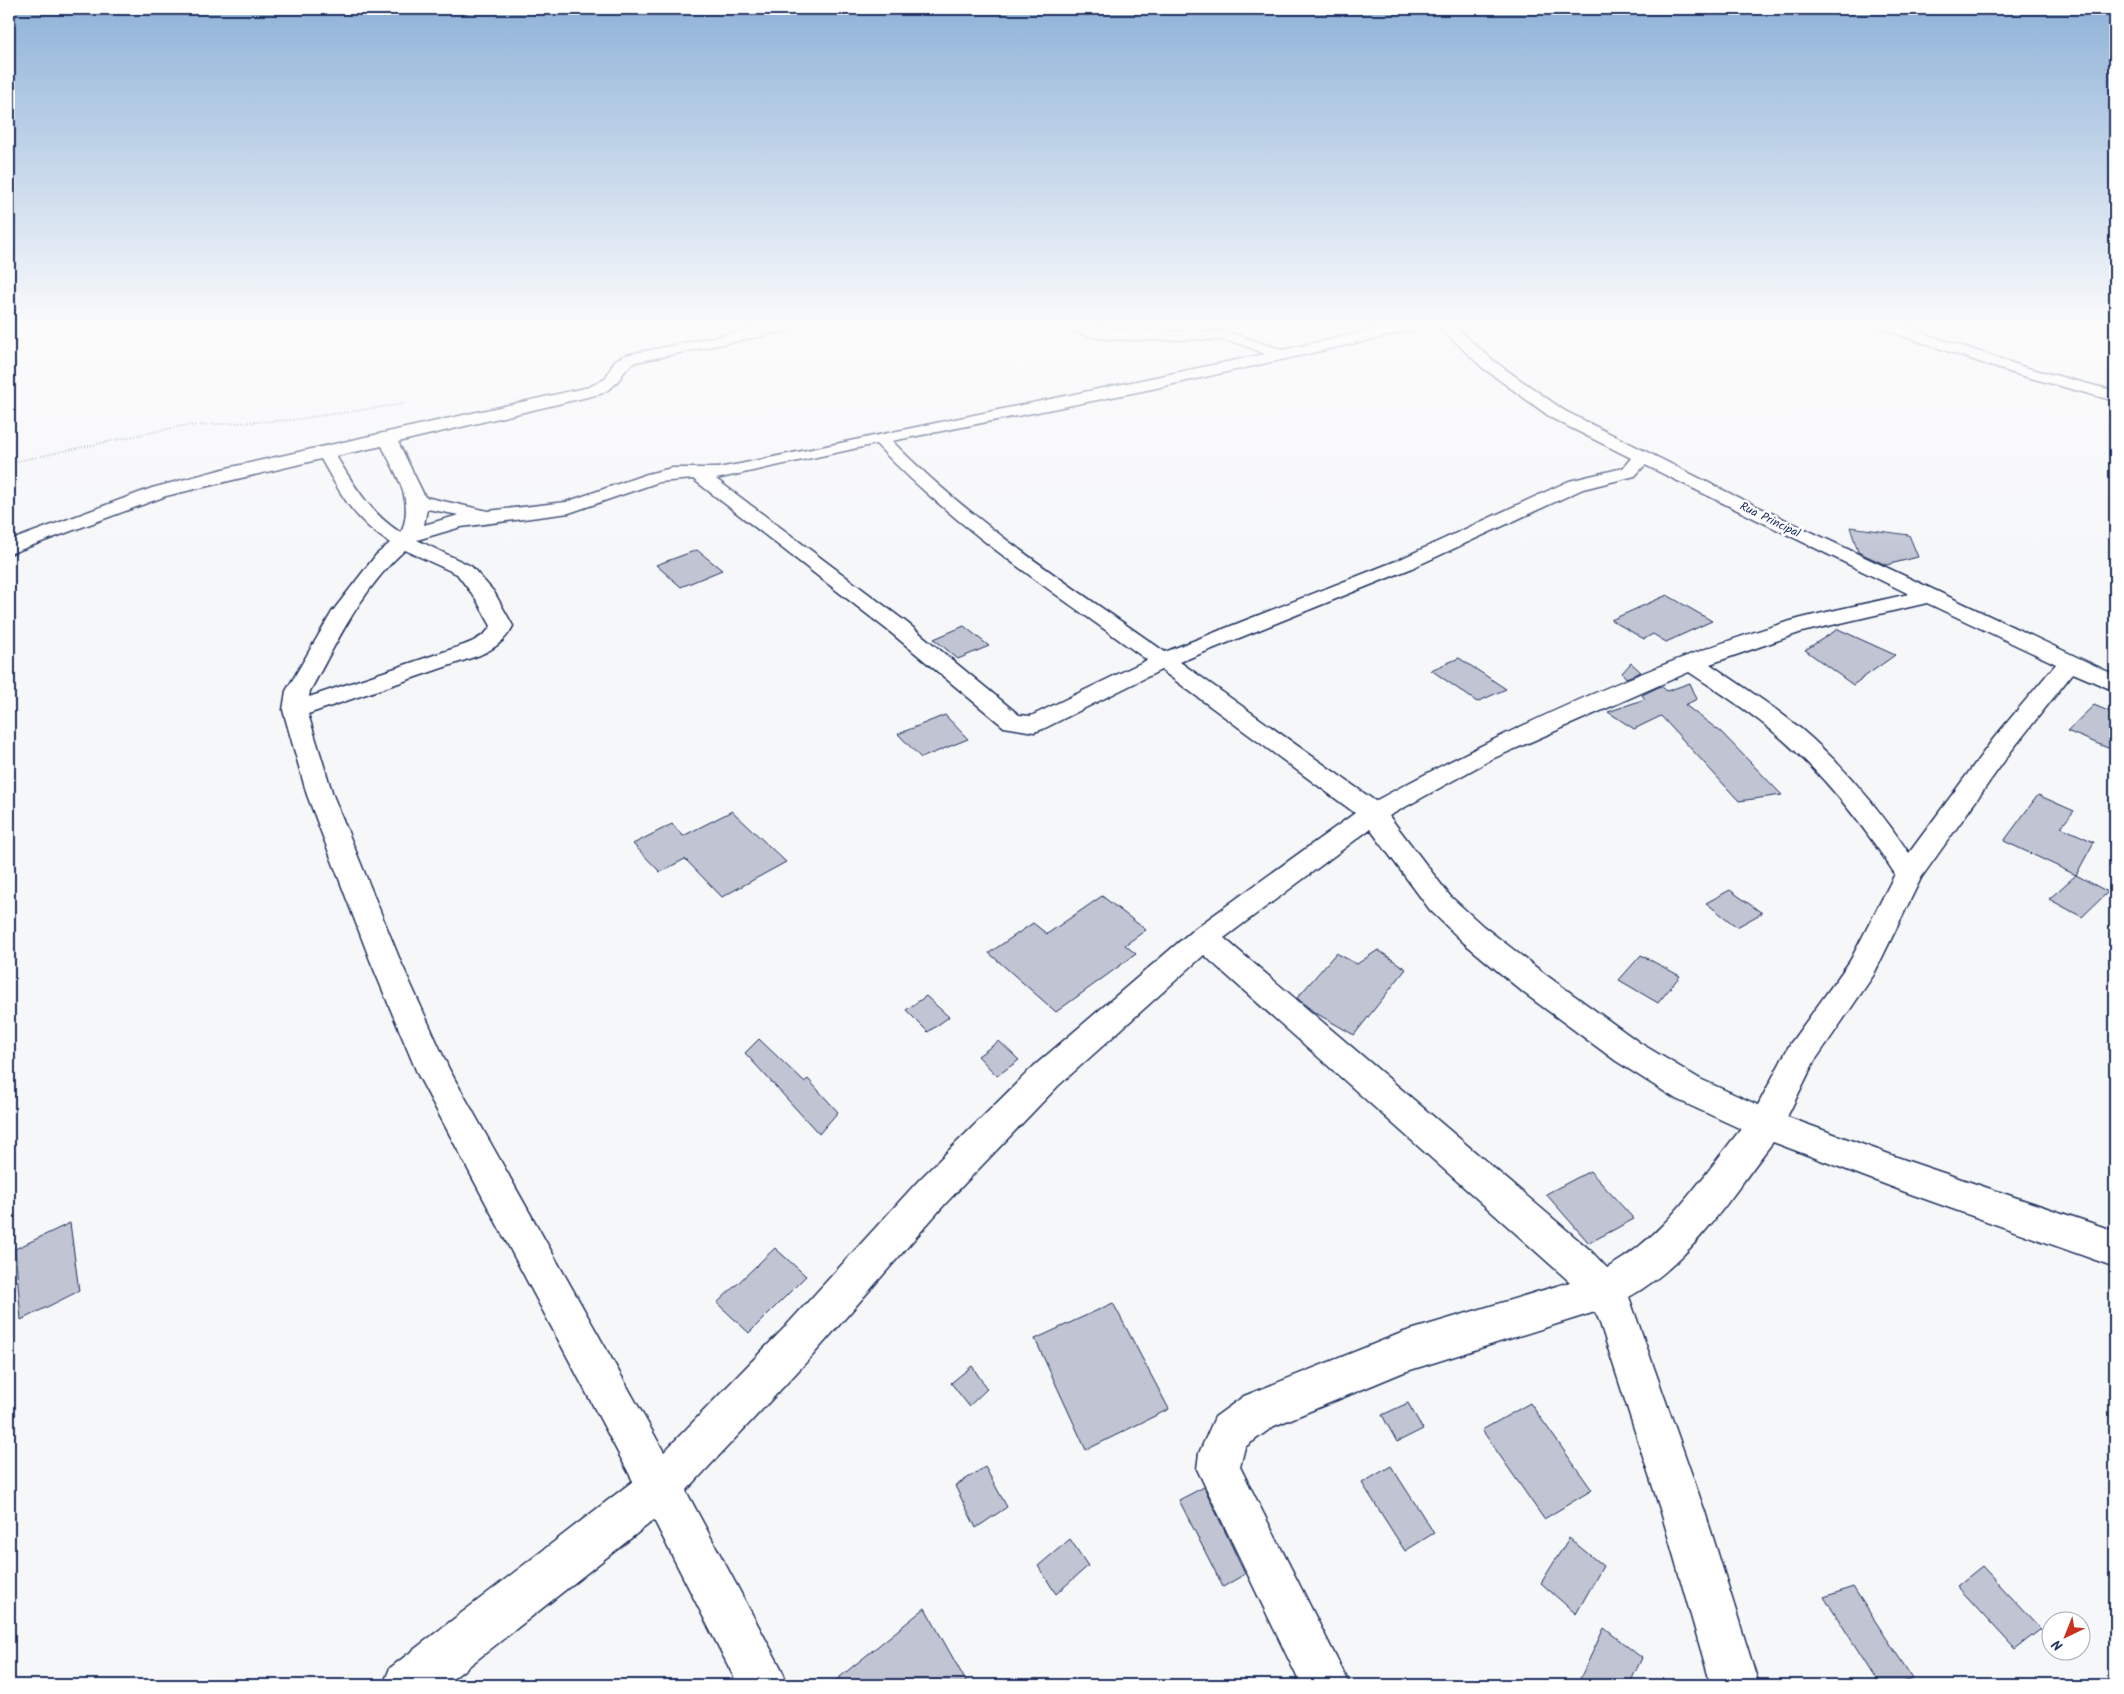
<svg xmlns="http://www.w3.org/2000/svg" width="2124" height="1694" font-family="Kalam,sans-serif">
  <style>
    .building { fill: #c0c4d3; stroke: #1b2f5e }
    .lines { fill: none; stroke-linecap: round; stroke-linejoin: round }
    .minor-casing { stroke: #1b2f5e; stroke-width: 3 }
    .path { stroke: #1b2f5e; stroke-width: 2; stroke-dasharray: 0.5 2.5; stroke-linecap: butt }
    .minor { fill: #fff; fill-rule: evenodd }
    .labels { text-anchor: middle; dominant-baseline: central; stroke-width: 5; stroke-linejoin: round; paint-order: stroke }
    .far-street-label { font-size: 12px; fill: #1b2f5e; stroke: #fff }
  </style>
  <rect width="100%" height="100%" fill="#f6f7f9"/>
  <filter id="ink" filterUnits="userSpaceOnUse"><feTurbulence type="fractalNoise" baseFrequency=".02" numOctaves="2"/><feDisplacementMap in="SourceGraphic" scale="10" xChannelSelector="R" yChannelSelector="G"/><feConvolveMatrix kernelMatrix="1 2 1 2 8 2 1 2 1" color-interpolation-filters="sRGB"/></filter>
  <g filter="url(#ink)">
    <g class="building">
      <path d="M1850,527l59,8 9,22 -32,8 -28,-13z"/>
      <path d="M697,550l25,20 -41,17 -25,-22z"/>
      <path d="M1667,595l45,26 -46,21 -13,-8 -9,5 -33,-19z"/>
      <path d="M964,626l25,20 -31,13 -24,-20z"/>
      <path d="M1838,629l57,26 -42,30 -48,-35z"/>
      <path d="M1459,658l47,31 -29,13 -46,-32z"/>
      <path d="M1631,663l10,9 -15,6 -4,-5z"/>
      <path d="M1690,683l7,16 -12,6 36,27 61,63 -43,6 -78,-85 -27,13 -26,-17 37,-13 -3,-4 19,-9 6,5z"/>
      <path d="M2094,705l21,9v37l-48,-20z"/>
      <path d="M945,715l23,24 -47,19 -23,-24z"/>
      <path d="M2038,795l36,16 -13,16 33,15 -18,33 -72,-34z"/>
      <path d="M732,811l54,51 -64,35 -37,-38 -25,13 -27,-28 39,-20 11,12z"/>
      <path d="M2076,875l32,17 -26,25 -33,-18z"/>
      <path d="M1730,890l32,23 -25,14 -31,-24z"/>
      <path d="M1102,896l44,34 -21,15 11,9 -80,58 -67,-59 44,-30 14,11z"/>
      <path d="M1378,950l28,19 -52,66 -40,-23 -17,-14 39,-45 21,11z"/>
      <path d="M1641,955l39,21 -22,27 -39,-23z"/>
      <path d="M926,996l23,21 -21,15 -22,-22z"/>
      <path d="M759,1039l45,43 4,-3 30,33 -19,22 -74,-81z"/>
      <path d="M999,1041l20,19 -22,16 -19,-20z"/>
      <path d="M1590,1171l44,48 -45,24 -43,-49z"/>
      <path d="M70,1223l9,68 -58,29 -6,-71z"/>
      <path d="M775,1248l31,28 -57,57 -32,-30z"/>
      <path d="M1113,1303l56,106 -83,41 -51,-111z"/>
      <path d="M972,1366l15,23 -18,17 -18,-23z"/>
      <path d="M1408,1403l15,26 -26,13 -15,-27z"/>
      <path d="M1530,1403l62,87 -48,29 -62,-89z"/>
      <path d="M1391,1466l43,67 -29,18 -43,-68z"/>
      <path d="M985,1467l22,40 -31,21 -21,-42z"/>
      <path d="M1204,1487l41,87 -22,13 -44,-87z"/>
      <path d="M1569,1538l34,28 -27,48 -35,-31z"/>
      <path d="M1070,1539l18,27 -32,28 -18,-28z"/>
      <path d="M1982,1566l59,63 -26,20 -58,-63z"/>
      <path d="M1853,1587l60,92 -20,6h-13l-56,-88z"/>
      <path d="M925,1608l43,77h-138z"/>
      <path d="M1604,1628l38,30 -13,27h-52z"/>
    </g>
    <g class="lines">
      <g class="minor-casing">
        <g id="minor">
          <path d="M772,325h30l-7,4 -159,33c-18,9 -12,22 -36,32l-202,48 27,55 63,14 78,-9 81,-28 25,-6h46l22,-4 525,-110c-12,-5 -24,-11 -36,-13 -33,-6 -144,9 -163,-16h20l39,6 103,1 55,18 114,-25h28l-7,4 -271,61 -255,51c80,82 180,145 273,211l231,-91 173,-80 54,-13 8,-10 -78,-39 -70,-51 -46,-43h16l42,37 70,49 168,84 382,180v16l-42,-18 -61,77 -91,128 -48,98 -59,86 -27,55 121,44 207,70v36l-207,-74 -135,-51c-43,55 -81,120 -144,155l76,215 54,173h-48l-50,-173 -62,-192 -4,-8 -191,60 -130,54 -29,21 -5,20 110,218h-49l-104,-216 2,-16 16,-36 29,-21 160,-64 166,-50 -366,-327 -146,131 -113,118 -132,151 -127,136 95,177 7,17h-50l-84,-165 -209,165h-62l7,-17 243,-187 -215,-406 -48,-115 -63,-165 -24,-85 3,-19 46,-79 44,-57 14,-12c-37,-24 -48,-47 -69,-84l-155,37 -157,58v-13l143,-53 75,-20 362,-81 16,-8 10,-19 11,-5zM876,444c79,84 178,148 271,216l-116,56 -12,-1 -113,-93 -190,-143zM382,446c14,29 33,54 19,87 -32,-21 -45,-45 -65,-77zM1645,465l264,129c-40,9 -82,17 -122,28 -143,43 -281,108 -412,179l-195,-139 230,-93 173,-80 52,-13zM693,479l197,153 114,95 30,5 9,-3 118,-59 194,143 -162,117 -159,136 -115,114 -134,147 -121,125 -215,-383 -49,-109 -67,-165 -25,-81 172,-59c15,-7 25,-14 33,-29l-19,-34 -23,-26 -54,-26 44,-13 108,-14 90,-31zM427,509l32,6 -35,10zM405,550l52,24 19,25 15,27c-6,10 -16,15 -27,19l-155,52 1,-6c27,-49 52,-103 95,-141zM1927,603l129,61 -62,74 -85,115c-31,-46 -66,-88 -108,-124 -29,-24 -61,-44 -91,-65l92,-32zM1689,672c32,21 64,42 93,67 45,39 81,86 113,135l-45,87 -60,83 -32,61 -58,-26 -60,-36 -94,-68 -63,-49 -33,-30 -61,-80 103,-57zM1370,829l60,81 33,32 61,51 92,68 60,38 65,30c-40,49 -76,108 -134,139l-17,-18 -366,-312z"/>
          <path d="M1877,325h22l125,42 91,24v10l-103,-28 -133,-45z"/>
        </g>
      </g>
      <path class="path" d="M9,463l172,-37 110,-6 113,-16"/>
      <use href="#minor" class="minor"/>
    </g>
  </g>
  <linearGradient id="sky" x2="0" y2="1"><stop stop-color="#8fb2d8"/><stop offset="0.58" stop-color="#fbfbfc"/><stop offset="1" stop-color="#fbfbfc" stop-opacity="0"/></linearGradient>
  <rect width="2124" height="562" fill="url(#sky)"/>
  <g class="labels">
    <g class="far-street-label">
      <text transform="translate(1770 520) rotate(26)">Rua Principal</text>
    </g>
  </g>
  <rect width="2124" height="1694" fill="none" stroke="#fff" stroke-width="30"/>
  <rect x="15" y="15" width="2094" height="1664" fill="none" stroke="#1b2f5e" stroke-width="2" filter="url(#ink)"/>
  <g transform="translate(2066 1636) rotate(223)"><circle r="24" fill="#ffffff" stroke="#a4acbf"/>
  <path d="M0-4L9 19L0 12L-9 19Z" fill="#c8321e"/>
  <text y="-8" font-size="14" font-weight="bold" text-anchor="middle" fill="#1b2f5e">N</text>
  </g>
</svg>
